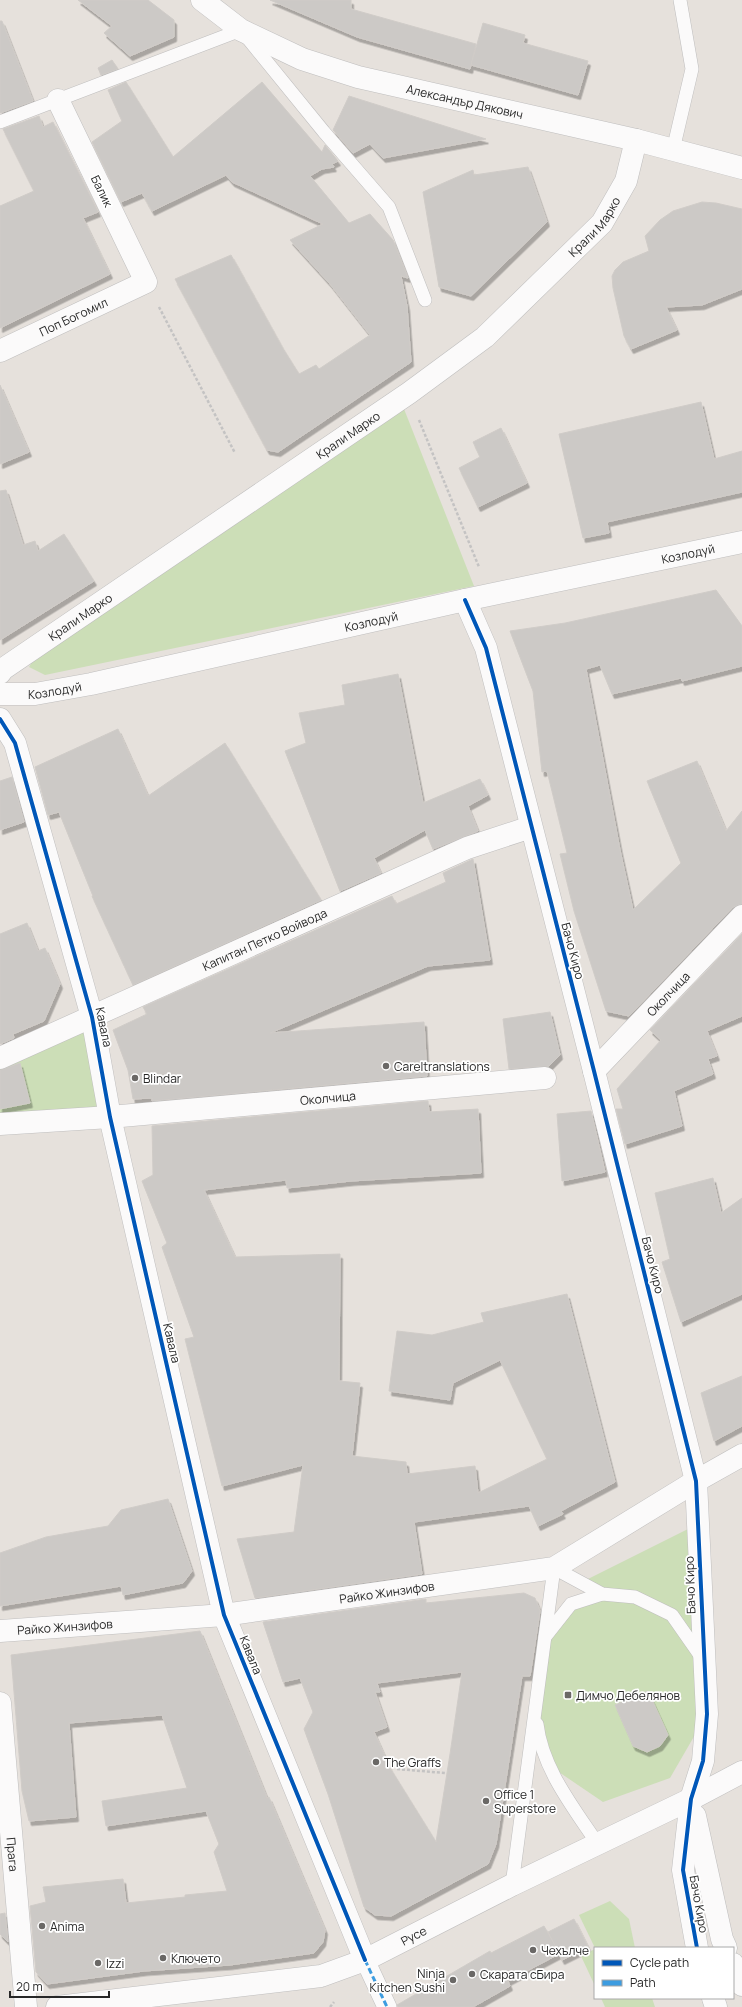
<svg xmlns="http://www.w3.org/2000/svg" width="742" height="2007" font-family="Manrope,sans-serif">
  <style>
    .green { fill: #ccdeb7 }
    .building { fill: #ccc9c6; stroke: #d0ccc8; fill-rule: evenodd; filter: url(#shadow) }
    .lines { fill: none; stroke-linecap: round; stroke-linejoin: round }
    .service-casing { stroke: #bfbebe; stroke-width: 14 }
    .pedestrian-casing { stroke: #bfbebe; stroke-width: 20 }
    .minor-casing { stroke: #bfbebe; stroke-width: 23 }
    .tertiary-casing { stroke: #bfbebe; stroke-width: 23 }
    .path { stroke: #c4c3c3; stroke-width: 2.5; stroke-dasharray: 3 2; stroke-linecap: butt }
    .service { stroke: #fbfafa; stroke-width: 13 }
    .pedestrian { stroke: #fbfafa; stroke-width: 19 }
    .minor { stroke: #fbfafa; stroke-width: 22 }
    .tertiary { stroke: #fbfafa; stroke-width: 22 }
    .quiet { stroke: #3d9ce0; stroke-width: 3; stroke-dasharray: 6 3; stroke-linecap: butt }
    .cycleway-casing { stroke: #fff; stroke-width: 6 }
    .cycleway { stroke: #0057b8; stroke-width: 4 }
    .poi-dot { fill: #6a6866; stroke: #fff; stroke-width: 1.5 }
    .labels { text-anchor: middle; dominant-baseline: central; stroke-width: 3.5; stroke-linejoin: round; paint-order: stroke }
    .street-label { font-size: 12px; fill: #272727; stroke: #fff }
    .poi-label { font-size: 12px; fill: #272727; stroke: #fff; text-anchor: start }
  </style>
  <defs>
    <filter id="shadow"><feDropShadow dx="2.5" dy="4.5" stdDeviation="0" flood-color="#0004"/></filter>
  </defs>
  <rect width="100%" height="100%" fill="#e6e1dc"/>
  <g class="green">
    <path d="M404,409l70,177 -429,89 -16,-8 6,-10z"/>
    <path d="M92,1017l18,100 -110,9v-68z"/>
    <path d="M698,1524l9,190 -37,64 -67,24 -53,-36 -12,-34 6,-93 27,-35 30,-10 -21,-11z"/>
    <path d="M610,1901l19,18 6,29h-40l-16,-33z"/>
    <path d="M595,1949v37l-14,-30z"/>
    <path d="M601,1998h51l3,9h-50z"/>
  </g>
  <g class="building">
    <path d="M78,0h70l26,20v17l-44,19 -26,-23 8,-7z"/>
    <path d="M270,0h81v9l125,35 -6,25 -113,-32z"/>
    <path d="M0,21h2l31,80 -33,12z"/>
    <path d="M483,23l42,12 -2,8 65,18 -10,34 -107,-30z"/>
    <path d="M112,60l6,9 -17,6 -3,-7z"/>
    <path d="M126,82l47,75 89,-75 60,70 3,-7 13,16 -6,3 2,3 -12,2 -12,7 39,47 21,-9 23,26 15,38 -7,-2 6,30 4,56 -133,90 -11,-2 -92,-171 56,-24 51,92 17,27 17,-9 3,4 51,-34 -40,-51 -40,-44 33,-16 -91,-42 -6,-7 -74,36 -10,-18 -21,9 -29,-60 30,-21 -14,-31z"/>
    <path d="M349,96l137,43 -103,19 -13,-14 -17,9 -20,-23z"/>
    <path d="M39,116l4,11 10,-5 45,90 -15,6 27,56 -110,54v-122l34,-15 -31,-62z"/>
    <path d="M528,167l19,55 -76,74 -32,-9 -16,-95 50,-22 1,5z"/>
    <path d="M702,202l14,1 26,6v80l-40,16 -36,2 11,23 -46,19 -7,-13 -11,-48 -1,-12 3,-6 8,-8 26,-11 -4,-15 15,-16 13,-9z"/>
    <path d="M0,385l29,67 -29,12z"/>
    <path d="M701,402l13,57 28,-8v41l-135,30 2,11 -26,5 -24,-104z"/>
    <path d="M501,428l26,55 -49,24 -19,-39 21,-11 -7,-15z"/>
    <path d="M6,490l17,55 12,-4 3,10 26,-17 30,47 -94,59v-149z"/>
    <path d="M716,590l26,36v40l-60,15 -1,-3 -69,16 -12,-29 -14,4 34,181 13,60 48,-47 -34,-82 50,-20 29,70 16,-20v93l-9,3 -104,109 -23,-5 -32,-100 -14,-57 7,-1 -20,-82 -5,1 -9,-81 -23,-60 55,-8z"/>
    <path d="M398,674l25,129 57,-24 8,16 -20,11 10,25 -45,18 -8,-19 -51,28 7,15 -41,18 -55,-140 21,-8 -7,-30 46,-8 -3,-20z"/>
    <path d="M118,729l30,67 77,-53 96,157 -188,85 -41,-89h1l-34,-84 -11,3 -13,-48z"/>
    <path d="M12,777l12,45 -24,8v-49z"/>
    <path d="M473,859l17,101 -62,6 -158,67 154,-11 3,54 -275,25v-3l-19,1 -5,-29 -15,-40 34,-16 -4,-7 249,-111 4,8 50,-22 -3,-9z"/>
    <path d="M27,923l11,28 7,-3 15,36 -16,37 -31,13 1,4 -14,6v-110z"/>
    <path d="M742,934v82l-35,15 10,25 -9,3 5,15 -39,17 8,35 -57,18 -9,-35h7l-6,-20 44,-49 -11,-10z"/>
    <path d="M550,1012l10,43 -11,11 -40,3 -6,-50z"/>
    <path d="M20,1063l10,40 -30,6v-39z"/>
    <path d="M428,1101l1,11 49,-3 3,64 -130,8 -64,7 -1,-8 -82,10 31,67 105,-3 -1,127 21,2 -8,73 54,6 1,12 68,-8 3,27 69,-34 -47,-99 -47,23 -3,17 -61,-9 8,-60 35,4 52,-13 -3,-9 86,-19 48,188 -54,29 2,3 -25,12 -9,-20 -115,16 8,52 -167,24 -18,-59 57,-7 9,-67 -81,21 -37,-147 9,-2 -32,-90 5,-4 -25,-62 11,-6 -1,-49z"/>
    <path d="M591,1111l14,61 -43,9 -5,-67z"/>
    <path d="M713,1178l8,35 21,-15v96l-61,28 -19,-60 8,-3 -15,-66z"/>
    <path d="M742,1376v50l-28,15 -13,-48z"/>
    <path d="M168,1499l24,72 -9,12 -60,12 -2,-9 -121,20v-53l46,-16 62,-11 13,-16z"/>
    <path d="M524,1593l11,5 5,13 -10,65h-8l-26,168 -8,20 -97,52 -16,-1 -11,-8 -36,-113 -24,-65 9,-17 -13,-34 -17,4 -20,-60 163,-23v4zM462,1672l-12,82 -14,88 -46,-74 -16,-36 13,-5 -12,-35h5l-3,-9z"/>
    <path d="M200,1631l67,167 2,-1 56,133 -2,12 -9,11 -84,12 -86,6 -97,13 -11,-12 -6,-66 16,-4 -3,-15 80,-8 3,24 59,-6v-2l42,-4 -13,-39 5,-8 -13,-33 -100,15 -4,-25 85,-13 -25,-73 -93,8 7,94 -47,4 -7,-30 -11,-136z"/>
    <path d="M648,1691l20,44 -8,11 -13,6 -14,-6 -18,-41z"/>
    <path d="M5,1913l3,29 -8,-8v-20z"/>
    <path d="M574,1919l14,28 -26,13 -3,-6 -51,27 2,5 -37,21h-75l-1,-2 93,-54 1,2 53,-27 13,23 -9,-17z"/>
  </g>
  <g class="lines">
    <g class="service-casing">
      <g id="service">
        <path d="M0,122l241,-92 83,102 65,75 36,93"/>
        <path d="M673,150l19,-81 -12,-69"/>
        <path d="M545,1637l26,-33 31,-10"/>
        <path d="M537,1724c5,44 36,83 60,119"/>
        <path d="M512,1885l42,-317 48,26 33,3 37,18 30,43"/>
      </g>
    </g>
    <g class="pedestrian-casing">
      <path id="pedestrian" d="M365,1960l22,47"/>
    </g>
    <g class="minor-casing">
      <g id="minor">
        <path id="s1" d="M0,351l146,-69 -88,-182"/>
        <path d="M465,600l21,48 108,423 102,410 11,233 -4,47 -12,38 -8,71 14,78"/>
        <path id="s2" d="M0,673l3,-4 406,-276 76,-56 117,-114 24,-42 10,-41"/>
        <path id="s3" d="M0,694h35l56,-10 374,-84 277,-58"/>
        <path d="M0,719l15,24 77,274 18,100 114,498 141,345"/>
        <path id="s4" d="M0,1058l467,-210 64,-21"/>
        <path id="s5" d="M594,1071l148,-155"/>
        <path id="s6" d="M0,1124l110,-7 435,-39"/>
        <path id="s7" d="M0,1631l224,-16 330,-47 142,-87 46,-26"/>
        <path id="s8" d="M0,1703l26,304"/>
        <path d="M695,1816l27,123 4,9"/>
        <path d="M733,1964l9,21"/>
        <path d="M713,1998l3,9"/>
        <path id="s9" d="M57,2007l264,-31 44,-16 147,-75 179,-86 51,-27"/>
      </g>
    </g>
    <g class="tertiary-casing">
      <g id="tertiary">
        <path id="s10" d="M202,0l39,30 61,29 56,18 278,63 106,28"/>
      </g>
    </g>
    <g class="path">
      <path d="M159,307l76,146"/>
      <path d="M419,420l60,147"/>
      <path d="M397,1769l48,4"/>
      <path d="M330,2007l4,-5"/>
    </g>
    <use href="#service" class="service"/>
    <use href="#pedestrian" class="pedestrian"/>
    <use href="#minor" class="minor"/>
    <use href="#tertiary" class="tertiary"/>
    <path class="quiet" d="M365,1960l22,47"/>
    <g class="cycleway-casing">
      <g id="cycleway">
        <path d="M465,600l21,48 108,423 102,410 11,233 -4,47 -12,38 -8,71 14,78"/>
        <path d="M0,719l15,24 77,274 18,100 114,498 141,345"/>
      </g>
    </g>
    <use href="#cycleway" class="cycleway"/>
  </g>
  <g class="poi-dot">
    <circle cx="386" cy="1066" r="4"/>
    <circle cx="135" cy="1078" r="4"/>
    <rect x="564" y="1691" width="8" height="8" rx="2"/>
    <circle cx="376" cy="1762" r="4"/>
    <circle cx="486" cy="1801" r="4"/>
    <circle cx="42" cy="1926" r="4"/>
    <circle cx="533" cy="1950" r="4"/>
    <circle cx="163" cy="1958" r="4"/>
    <circle cx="98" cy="1963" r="4"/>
    <circle cx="472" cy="1974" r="4"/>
    <circle cx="453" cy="1980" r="4"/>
  </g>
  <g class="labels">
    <g class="street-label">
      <text stroke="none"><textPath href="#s10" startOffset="285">Александър Дякович</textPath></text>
      <text transform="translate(102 191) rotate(64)">Балик</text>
      <text stroke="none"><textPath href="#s2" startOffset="746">Крали Марко</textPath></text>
      <text stroke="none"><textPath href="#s1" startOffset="81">Поп Богомил</textPath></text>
      <text stroke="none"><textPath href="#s2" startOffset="422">Крали Марко</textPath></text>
      <text stroke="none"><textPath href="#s3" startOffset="703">Козлодуй</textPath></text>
      <text stroke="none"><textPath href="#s2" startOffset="98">Крали Марко</textPath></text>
      <text stroke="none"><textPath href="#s3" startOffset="379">Козлодуй</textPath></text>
      <text stroke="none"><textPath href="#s3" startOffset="55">Козлодуй</textPath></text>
      <text stroke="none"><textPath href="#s4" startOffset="290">Капитан Петко Войвода</textPath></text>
      <text transform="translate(573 951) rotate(75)">Бачо Киро</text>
      <text stroke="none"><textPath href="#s5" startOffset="107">Околчица</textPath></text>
      <text transform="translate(104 1027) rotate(78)">Кавала</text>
      <text stroke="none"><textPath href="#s6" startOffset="329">Околчица</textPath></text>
      <text transform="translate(653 1265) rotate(76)">Бачо Киро</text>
      <text transform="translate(172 1343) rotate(77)">Кавала</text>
      <text transform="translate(690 1585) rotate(-92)">Бачо Киро</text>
      <text stroke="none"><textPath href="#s7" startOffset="389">Райко Жинзифов</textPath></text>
      <text stroke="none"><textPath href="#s7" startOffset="65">Райко Жинзифов</textPath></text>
      <text transform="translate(251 1655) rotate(68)">Кавала</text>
      <text stroke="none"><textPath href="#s8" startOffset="152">Прага</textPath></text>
      <text transform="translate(699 1904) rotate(80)">Бачо Киро</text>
      <text stroke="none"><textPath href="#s9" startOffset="367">Русе</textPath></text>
    </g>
    <g class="poi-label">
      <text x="394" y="1066">Careltranslations</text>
      <text x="143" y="1078">Blindar</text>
      <text x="576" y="1695">Димчо Дебелянов</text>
      <text x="384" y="1762">The Graffs</text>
      <text x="494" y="1794">Office 1<tspan x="494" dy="14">Superstore</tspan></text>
      <text x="50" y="1926">Anima</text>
      <text x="541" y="1950">Чехълче</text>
      <text x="171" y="1958">Ключето</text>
      <text x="106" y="1963">Izzi</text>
      <text x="445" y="1973" text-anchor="end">Ninja<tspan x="445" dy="14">Kitchen Sushi</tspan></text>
      <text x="480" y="1974">Скарата сБира</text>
    </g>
  </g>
  <rect x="594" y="1947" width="140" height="52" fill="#ffffff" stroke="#a9a9a9"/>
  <rect x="602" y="1960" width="20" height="6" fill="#0057b8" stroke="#a9a9a9"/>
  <text x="630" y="1967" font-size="12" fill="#272727">Cycle path</text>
  <rect x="602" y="1980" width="20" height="6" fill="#3d9ce0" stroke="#a9a9a9"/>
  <text x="630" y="1987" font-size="12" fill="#272727">Path</text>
  <path d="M10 1991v6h99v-6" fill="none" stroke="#272727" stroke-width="2"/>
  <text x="16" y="1991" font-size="12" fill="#272727" stroke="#ffffff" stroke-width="3" paint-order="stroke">20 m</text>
</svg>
